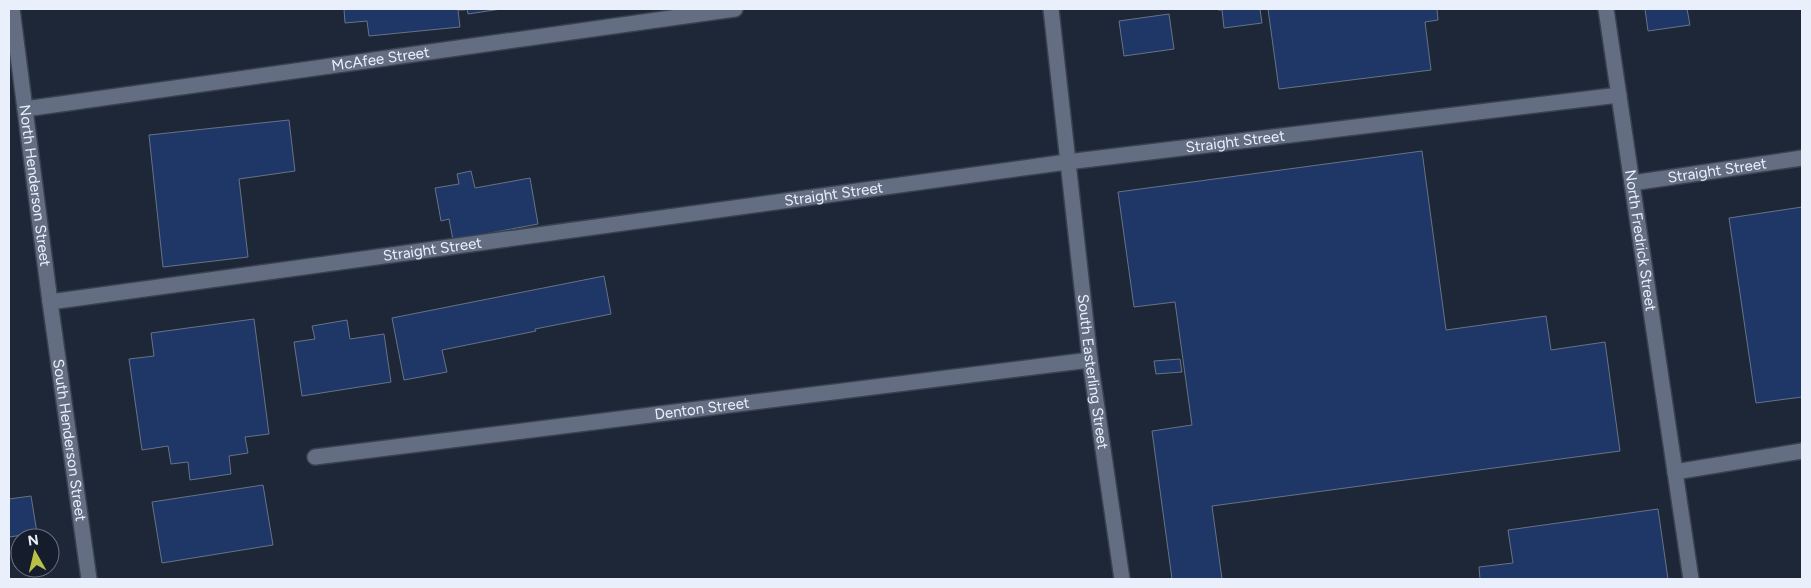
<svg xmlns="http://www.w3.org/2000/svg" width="1811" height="588" font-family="Figtree,sans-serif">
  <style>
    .building { fill: #1e3767; stroke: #687286 }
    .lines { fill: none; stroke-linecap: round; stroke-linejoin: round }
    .minor-casing { stroke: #3a414f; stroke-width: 18 }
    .minor { stroke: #646e82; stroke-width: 15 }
    .labels { text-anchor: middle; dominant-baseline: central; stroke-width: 4.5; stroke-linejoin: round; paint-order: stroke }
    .street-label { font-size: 15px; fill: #eaf0fb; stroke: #151d2d }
  </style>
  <rect width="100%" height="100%" fill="#1e2737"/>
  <g class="building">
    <path d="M344,9h121v1h-7l2,17 -91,9 -2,-15 -22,2z"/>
    <path d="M467,9h34l-33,5z"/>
    <path d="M1218,9h42l2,14 -38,5 -2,-18h-4z"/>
    <path d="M1268,9h169l1,11 -13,2 6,48 -152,19z"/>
    <path d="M1645,9h42l3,16 -42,6z"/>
    <path d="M1169,14l5,35 -50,7 -5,-35z"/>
    <path d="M289,120l6,51 -56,8 9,78 -85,10 -14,-132z"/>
    <path d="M1422,151l24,179 100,-14 5,34 54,-8 15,109 -408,55 10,73h-50l-20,-148 40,-6 -17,-123 -41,5 -16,-115z"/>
    <path d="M471,171l4,17 55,-10 8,46 -85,16 -4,-21 -8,2 -6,-33 24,-4 -2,-10z"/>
    <path d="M1802,207v190l-46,6 -27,-185z"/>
    <path d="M604,276l7,38 -76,15 1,2 -94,19 5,22 -43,8 -12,-62z"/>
    <path d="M254,319l15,115 -24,3 3,16 -19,3 2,18 -41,6 -2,-18 -17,2 -3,-18 -26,4 -13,-91 25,-3 -3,-23z"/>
    <path d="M347,320l3,19 34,-5 7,48 -89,14 -8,-54 21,-3 -3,-13z"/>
    <path d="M1180,359l2,13 -26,2 -2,-13z"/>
    <path d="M263,485l10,60 -111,18 -10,-61z"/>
    <path d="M31,496l6,37 -28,4v-38z"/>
    <path d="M1658,509l10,70h-188l-1,-12 34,-4 -5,-33z"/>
  </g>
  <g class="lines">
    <g class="minor-casing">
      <g id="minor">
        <path id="s1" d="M12,9l38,293 39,277"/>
        <path id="s2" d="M1051,9l39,351 32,219"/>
        <path id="s3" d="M1606,9l85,570"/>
        <path id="s4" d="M25,109l710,-100"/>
        <path id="s5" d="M1632,183l170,-25"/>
        <path id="s6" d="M50,302l1017,-140 552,-67"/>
        <path id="s7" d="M315,457l775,-97"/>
        <path d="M1675,472l127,-21"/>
      </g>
    </g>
    <use href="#minor" class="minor"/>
  </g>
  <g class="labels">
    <g class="street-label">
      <text stroke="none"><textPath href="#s4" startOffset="359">McAfee Street</textPath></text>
      <text stroke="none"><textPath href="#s6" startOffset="1196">Straight Street</textPath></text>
      <text stroke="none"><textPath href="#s5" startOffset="86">Straight Street</textPath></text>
      <text stroke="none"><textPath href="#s1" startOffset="178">North Henderson Street</textPath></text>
      <text stroke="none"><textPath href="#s6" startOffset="791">Straight Street</textPath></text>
      <text stroke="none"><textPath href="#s3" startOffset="234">North Fredrick Street</textPath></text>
      <text stroke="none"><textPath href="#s6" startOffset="386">Straight Street</textPath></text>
      <text stroke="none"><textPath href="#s2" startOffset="365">South Easterling Street</textPath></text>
      <text stroke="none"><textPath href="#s7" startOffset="390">Denton Street</textPath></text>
      <text stroke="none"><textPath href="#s1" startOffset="435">South Henderson Street</textPath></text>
    </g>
  </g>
  <rect width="1811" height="588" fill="none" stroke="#eaf0fb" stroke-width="20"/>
  <g transform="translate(35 553) rotate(352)"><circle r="24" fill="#151d2d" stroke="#6a717f"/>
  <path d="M0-4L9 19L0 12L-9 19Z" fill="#b9c046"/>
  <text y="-8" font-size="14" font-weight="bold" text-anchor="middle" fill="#eaf0fb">N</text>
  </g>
</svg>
